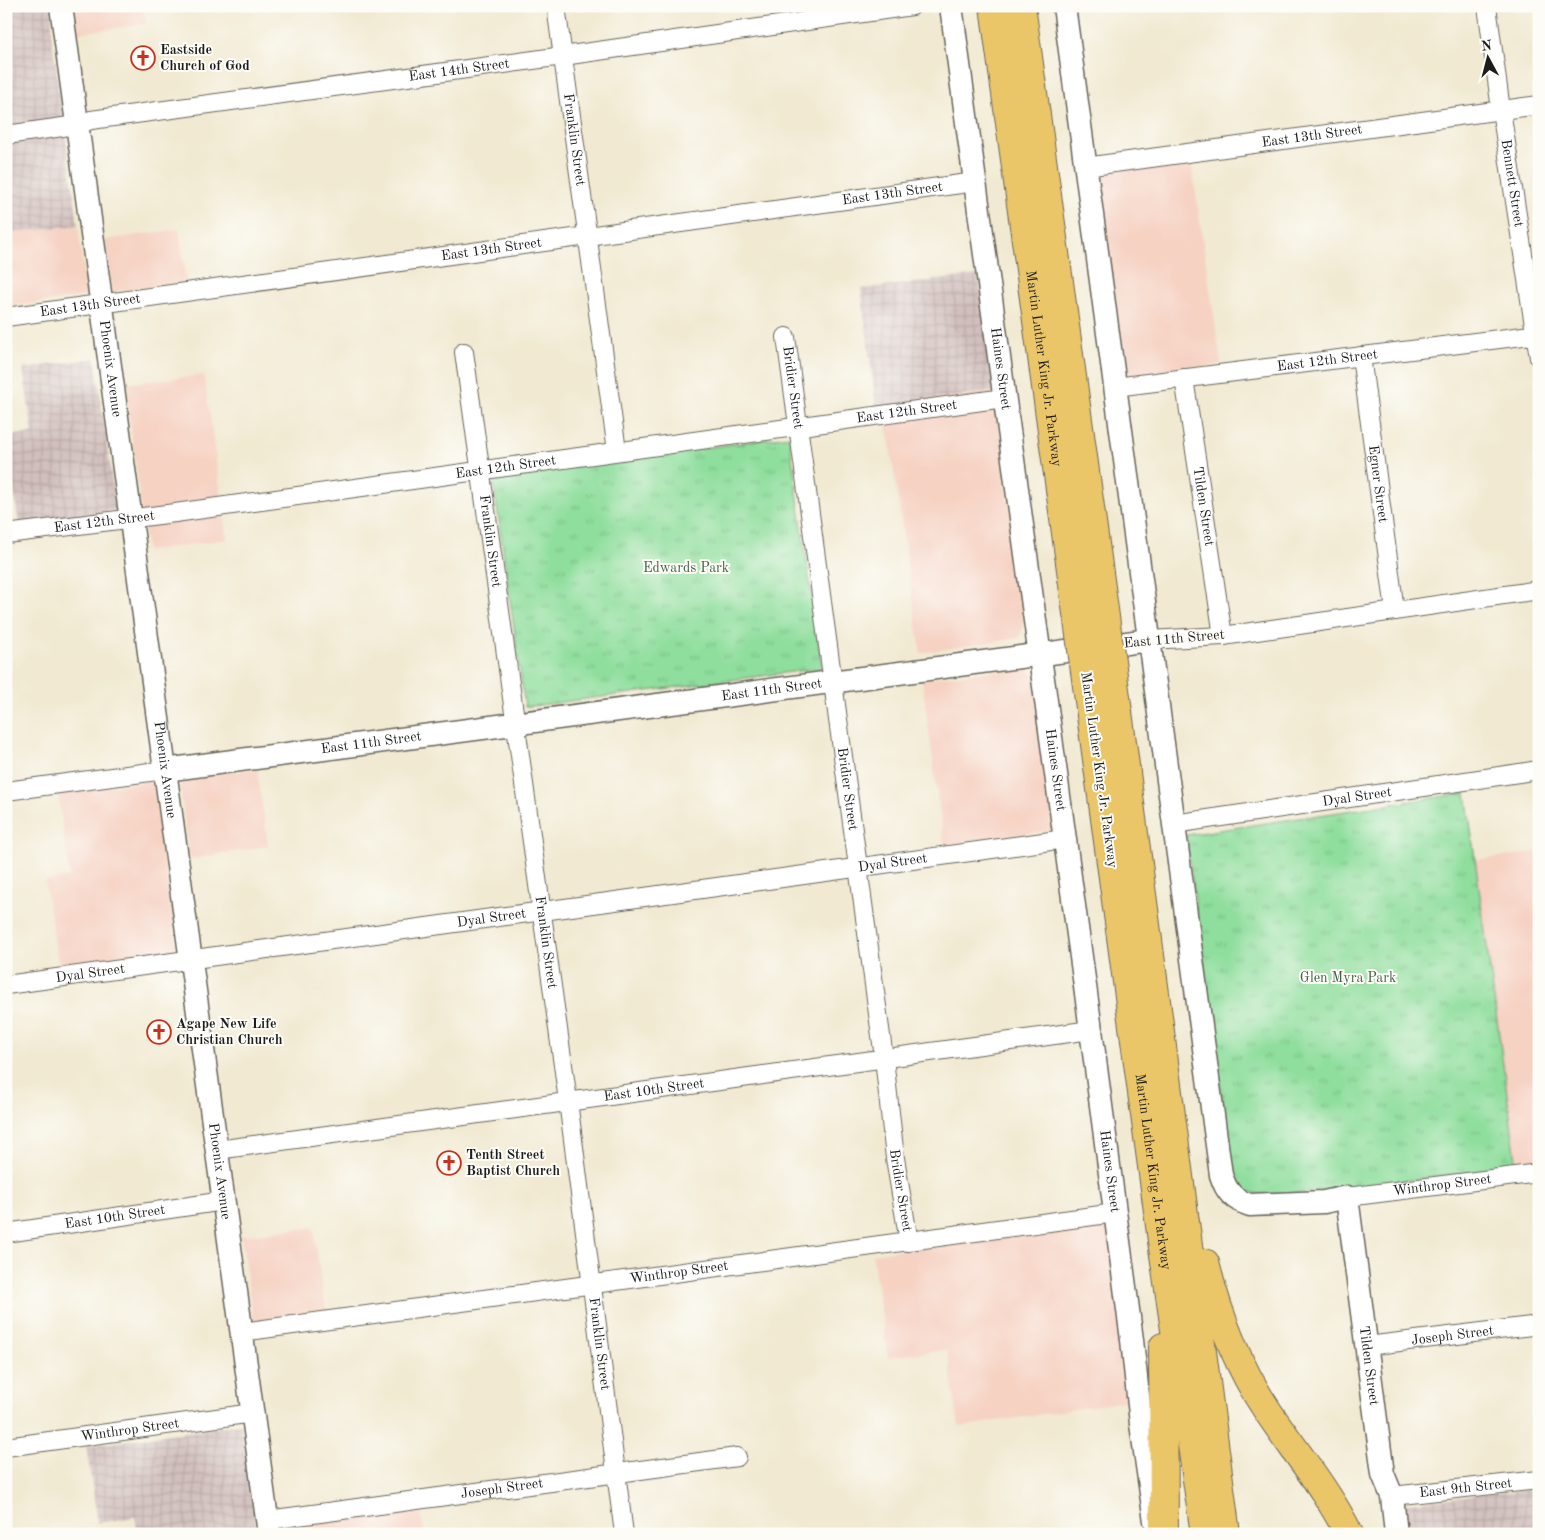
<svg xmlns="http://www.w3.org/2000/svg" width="1545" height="1540" font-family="'Old Standard TT',serif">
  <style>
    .built { fill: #f6d2c3 }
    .industrial { fill: url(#industrial-grid) }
    .park { fill: url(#park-tufts); stroke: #567d5c }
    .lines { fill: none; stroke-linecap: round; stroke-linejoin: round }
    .minor-casing { stroke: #67645b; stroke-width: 20 }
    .tertiary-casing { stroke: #67645b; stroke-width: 25 }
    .motorway-casing { stroke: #67645b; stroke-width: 30 }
    .minor { stroke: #fff; stroke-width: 18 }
    .tertiary { stroke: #fff; stroke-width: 22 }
    .motorway { stroke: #ebc669; stroke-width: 28 }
    .motorway-bridge-casing { stroke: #67645b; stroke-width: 30; stroke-linecap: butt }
    .motorway-bridge { stroke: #ebc669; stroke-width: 28 }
    .labels { text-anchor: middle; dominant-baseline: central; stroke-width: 4; stroke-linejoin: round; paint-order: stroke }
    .poi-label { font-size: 14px; font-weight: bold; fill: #1c1c1c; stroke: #fdfcf7; text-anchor: start }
    .street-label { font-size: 14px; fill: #1c1c1c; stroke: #fdfcf7 }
    .park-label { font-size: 14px; fill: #446049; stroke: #fdfcf7 }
  </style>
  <defs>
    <pattern id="industrial-grid" width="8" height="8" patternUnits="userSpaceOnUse" patternTransform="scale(1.25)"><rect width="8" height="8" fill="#d1bfbd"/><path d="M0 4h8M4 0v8" fill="none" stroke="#b3a4a2"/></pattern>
    <pattern id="park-tufts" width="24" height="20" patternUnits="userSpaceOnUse" patternTransform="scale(1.25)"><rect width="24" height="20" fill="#8fde9d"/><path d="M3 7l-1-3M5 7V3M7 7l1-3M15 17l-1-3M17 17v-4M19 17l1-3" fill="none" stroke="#7bbe87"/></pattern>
  </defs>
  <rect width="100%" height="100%" fill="#fdfcf7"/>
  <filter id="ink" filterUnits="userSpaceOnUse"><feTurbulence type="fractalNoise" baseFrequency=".02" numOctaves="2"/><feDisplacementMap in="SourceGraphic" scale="10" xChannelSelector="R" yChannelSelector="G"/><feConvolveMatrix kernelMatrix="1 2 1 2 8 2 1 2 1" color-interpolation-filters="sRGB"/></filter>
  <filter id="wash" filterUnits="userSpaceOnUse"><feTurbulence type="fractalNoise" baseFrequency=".0096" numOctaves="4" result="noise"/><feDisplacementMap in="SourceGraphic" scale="20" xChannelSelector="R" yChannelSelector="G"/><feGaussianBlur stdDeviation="1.12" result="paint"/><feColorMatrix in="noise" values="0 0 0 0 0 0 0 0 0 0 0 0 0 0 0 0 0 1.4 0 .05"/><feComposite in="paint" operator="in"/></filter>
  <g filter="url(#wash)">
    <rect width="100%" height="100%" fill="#f1e9d1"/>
    <g class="built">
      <path d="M73,6h70l3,18 -69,9z"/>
      <path d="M1191,161l30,203 -99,14 -28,-204z"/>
      <path d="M78,225l9,71 -78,11 -3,-25v-48z"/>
      <path d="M179,229l7,53 -74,10 -7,-52z"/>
      <path d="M204,375l23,164 -80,12 -22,-167z"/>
      <path d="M995,391l30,230 -4,13 -3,4 -97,15 -37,-247z"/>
      <path d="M1027,667l7,9 21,154 -111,15 -22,-166z"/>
      <path d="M257,769l11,77 -78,13 -10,-73 7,-8z"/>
      <path d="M153,781l24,171 -118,17 -14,-88 25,-4 -12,-84z"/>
      <path d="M1539,852v312l-22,3 -42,-307z"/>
      <path d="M1108,1221l24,179 -173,27 -12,-77 -59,7 -16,-103z"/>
      <path d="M313,1227l13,85 -73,9 -12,-85z"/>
      <path d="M420,1504l4,30h-142l-1,-9z"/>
    </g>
    <g class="industrial">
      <path d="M6,6h46v33l26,186 -72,9z"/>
      <path d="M979,275l16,116 -119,16 -15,-118z"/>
      <path d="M95,358l21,152 -97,15 -13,-89 27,-3 -10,-64z"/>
      <path d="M241,1424l16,110h-119l-3,-17 -37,6 -12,-77z"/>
      <path d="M1539,1488v46h-137l-3,-30z"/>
    </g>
    <g class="park">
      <path d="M789,436l33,232 -297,39 -32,-229z"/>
      <path d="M1466,793l51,374 -214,26 -43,1 -19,-3 -9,-22 -46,-334z"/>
    </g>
  </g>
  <g filter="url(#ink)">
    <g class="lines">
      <g class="minor-casing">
        <g id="minor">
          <path id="s1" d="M556,6l61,445"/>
          <path id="s2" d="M1487,6l14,104 38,248"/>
          <path id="s3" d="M6,135l71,-10 14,-5 472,-64 349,-50"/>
          <path id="s4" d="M1085,167l454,-62"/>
          <path id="s5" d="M6,317l969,-135"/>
          <path id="s6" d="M786,337l98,721 11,100 14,84"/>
          <path id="s7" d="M464,352l104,749 56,433"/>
          <path id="s8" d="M1361,356l34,255"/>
          <path id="s9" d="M1184,378l39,258"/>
          <path id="s10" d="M1115,387l424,-53"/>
          <path id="s11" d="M6,534l169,-21 829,-115"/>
          <path d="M1149,640l74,-4 316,-46"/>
          <path d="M6,791l159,-21"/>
          <path id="s12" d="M1174,824l365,-54"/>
          <path id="s13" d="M6,985l1059,-146"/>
          <path id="s14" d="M217,1150l874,-120"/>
          <path id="s15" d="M1347,1197l192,-24"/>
          <path id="s16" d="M6,1233l218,-32"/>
          <path id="s17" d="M242,1332l873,-119"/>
          <path id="s18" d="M1367,1346l172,-21"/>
          <path id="s19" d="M6,1447l247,-34"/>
          <path id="s20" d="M1392,1496l147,-16"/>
          <path id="s21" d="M268,1520l469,-63"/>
        </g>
      </g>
      <g class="tertiary-casing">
        <g id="tertiary">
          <path id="s22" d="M61,6l208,1528"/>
          <path id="s23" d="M951,6l140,1024 41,310 9,84 14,97"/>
          <path id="s24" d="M1064,6l157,1169c5,16 12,25 29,30l74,-3 23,-5 36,277 9,22 4,38"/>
          <path id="s25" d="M165,770l984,-130"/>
        </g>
      </g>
      <g class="motorway-casing">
        <g id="motorway">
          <path id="s26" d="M994,6l78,571"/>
          <path d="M1021,6l78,567"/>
          <path d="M1118,712l108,822"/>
          <path id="s27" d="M1091,715l72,533 42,286"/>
          <path d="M1205,1263c13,52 32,102 62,147 27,41 60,79 82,124"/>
          <path d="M1163,1347l1,187"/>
        </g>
      </g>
      <use href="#minor" class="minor"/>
      <use href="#tertiary" class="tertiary"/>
      <use href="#motorway" class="motorway"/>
      <g class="motorway-bridge-casing">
        <g id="motorway-bridge">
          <path d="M1099,573l19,139"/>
          <path d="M1072,577l19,138"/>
        </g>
      </g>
      <use href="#motorway-bridge" class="motorway-bridge"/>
    </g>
  </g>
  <defs>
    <g id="church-ring" transform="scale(1.25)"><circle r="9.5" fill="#fdfcf7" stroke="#c8321e" stroke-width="1.5"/><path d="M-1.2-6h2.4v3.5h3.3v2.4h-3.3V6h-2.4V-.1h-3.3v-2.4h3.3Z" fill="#c8321e"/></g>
  </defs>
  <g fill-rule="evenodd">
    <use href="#church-ring" x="143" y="58"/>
    <use href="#church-ring" x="159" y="1032"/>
    <use href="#church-ring" x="449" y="1163"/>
  </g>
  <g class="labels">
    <g class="poi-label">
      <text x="160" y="50">Eastside<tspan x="160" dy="16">Church of God</tspan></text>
      <text x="176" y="1024">Agape New Life<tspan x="176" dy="16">Christian Church</tspan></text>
      <text x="466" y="1155">Tenth Street<tspan x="466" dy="16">Baptist Church</tspan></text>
    </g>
    <g class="street-label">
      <text stroke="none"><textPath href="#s3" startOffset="458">East 14th Street</textPath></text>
      <text stroke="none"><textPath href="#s4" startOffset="229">East 13th Street</textPath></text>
      <text stroke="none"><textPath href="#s1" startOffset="135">Franklin Street</textPath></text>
      <text stroke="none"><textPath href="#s2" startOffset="179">Bennett Street</textPath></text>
      <text stroke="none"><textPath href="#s5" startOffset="895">East 13th Street</textPath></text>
      <text stroke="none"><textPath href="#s5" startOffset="490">East 13th Street</textPath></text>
      <text stroke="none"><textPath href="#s5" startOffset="85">East 13th Street</textPath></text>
      <text stroke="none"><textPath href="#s10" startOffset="214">East 12th Street</textPath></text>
      <text stroke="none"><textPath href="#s22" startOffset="366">Phoenix Avenue</textPath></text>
      <text stroke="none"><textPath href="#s23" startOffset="366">Haines Street</textPath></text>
      <text stroke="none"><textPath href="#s26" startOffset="366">Martin Luther King Jr. Parkway</textPath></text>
      <text stroke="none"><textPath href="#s6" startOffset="51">Bridier Street</textPath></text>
      <text stroke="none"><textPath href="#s11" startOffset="909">East 12th Street</textPath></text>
      <text stroke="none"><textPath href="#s11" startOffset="504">East 12th Street</textPath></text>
      <text stroke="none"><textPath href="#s8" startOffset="129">Egner Street</textPath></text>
      <text stroke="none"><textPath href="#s9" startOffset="130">Tilden Street</textPath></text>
      <text stroke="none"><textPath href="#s11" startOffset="99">East 12th Street</textPath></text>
      <text stroke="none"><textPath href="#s7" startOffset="191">Franklin Street</textPath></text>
      <text transform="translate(1174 639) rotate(-5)">East 11th Street</text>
      <text stroke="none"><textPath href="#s25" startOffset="612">East 11th Street</textPath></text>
      <text stroke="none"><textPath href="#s25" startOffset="208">East 11th Street</textPath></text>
      <text stroke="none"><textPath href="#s22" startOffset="771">Phoenix Avenue</textPath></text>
      <text stroke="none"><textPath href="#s23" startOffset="771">Haines Street</textPath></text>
      <text transform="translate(1099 770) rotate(82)">Martin Luther King Jr. Parkway</text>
      <text stroke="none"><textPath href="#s6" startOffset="456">Bridier Street</textPath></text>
      <text stroke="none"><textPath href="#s12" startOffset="185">Dyal Street</textPath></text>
      <text stroke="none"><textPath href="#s13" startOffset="895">Dyal Street</textPath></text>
      <text stroke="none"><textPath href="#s13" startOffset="490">Dyal Street</textPath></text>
      <text stroke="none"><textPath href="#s7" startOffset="596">Franklin Street</textPath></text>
      <text stroke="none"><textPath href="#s13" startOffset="85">Dyal Street</textPath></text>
      <text stroke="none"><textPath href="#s14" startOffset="441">East 10th Street</textPath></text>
      <text stroke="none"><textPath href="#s22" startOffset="1176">Phoenix Avenue</textPath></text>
      <text stroke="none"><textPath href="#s23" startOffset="1176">Haines Street</textPath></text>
      <text stroke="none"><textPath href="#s27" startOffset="461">Martin Luther King Jr. Parkway</textPath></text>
      <text stroke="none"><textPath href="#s15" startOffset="96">Winthrop Street</textPath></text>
      <text stroke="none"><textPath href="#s6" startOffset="861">Bridier Street</textPath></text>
      <text stroke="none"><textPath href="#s16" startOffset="110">East 10th Street</textPath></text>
      <text stroke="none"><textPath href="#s17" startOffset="441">Winthrop Street</textPath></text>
      <text stroke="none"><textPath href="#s18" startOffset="86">Joseph Street</textPath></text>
      <text stroke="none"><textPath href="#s7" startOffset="1001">Franklin Street</textPath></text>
      <text stroke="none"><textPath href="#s24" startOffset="1491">Tilden Street</textPath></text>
      <text stroke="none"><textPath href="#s19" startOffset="125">Winthrop Street</textPath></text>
      <text stroke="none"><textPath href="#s21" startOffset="236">Joseph Street</textPath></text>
      <text stroke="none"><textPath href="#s20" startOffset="74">East 9th Street</textPath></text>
    </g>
    <g class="park-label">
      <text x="686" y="568">Edwards Park</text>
      <text x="1348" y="978">Glen Myra Park</text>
    </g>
  </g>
  <rect width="1545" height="1540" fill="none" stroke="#fdfcf7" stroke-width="25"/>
  <g transform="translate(1488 58) rotate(353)" stroke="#fdfcf7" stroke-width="4" paint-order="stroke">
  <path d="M0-4L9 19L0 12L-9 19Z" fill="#1c1c1c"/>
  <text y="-8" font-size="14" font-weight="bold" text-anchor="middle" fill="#1c1c1c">N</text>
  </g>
</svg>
